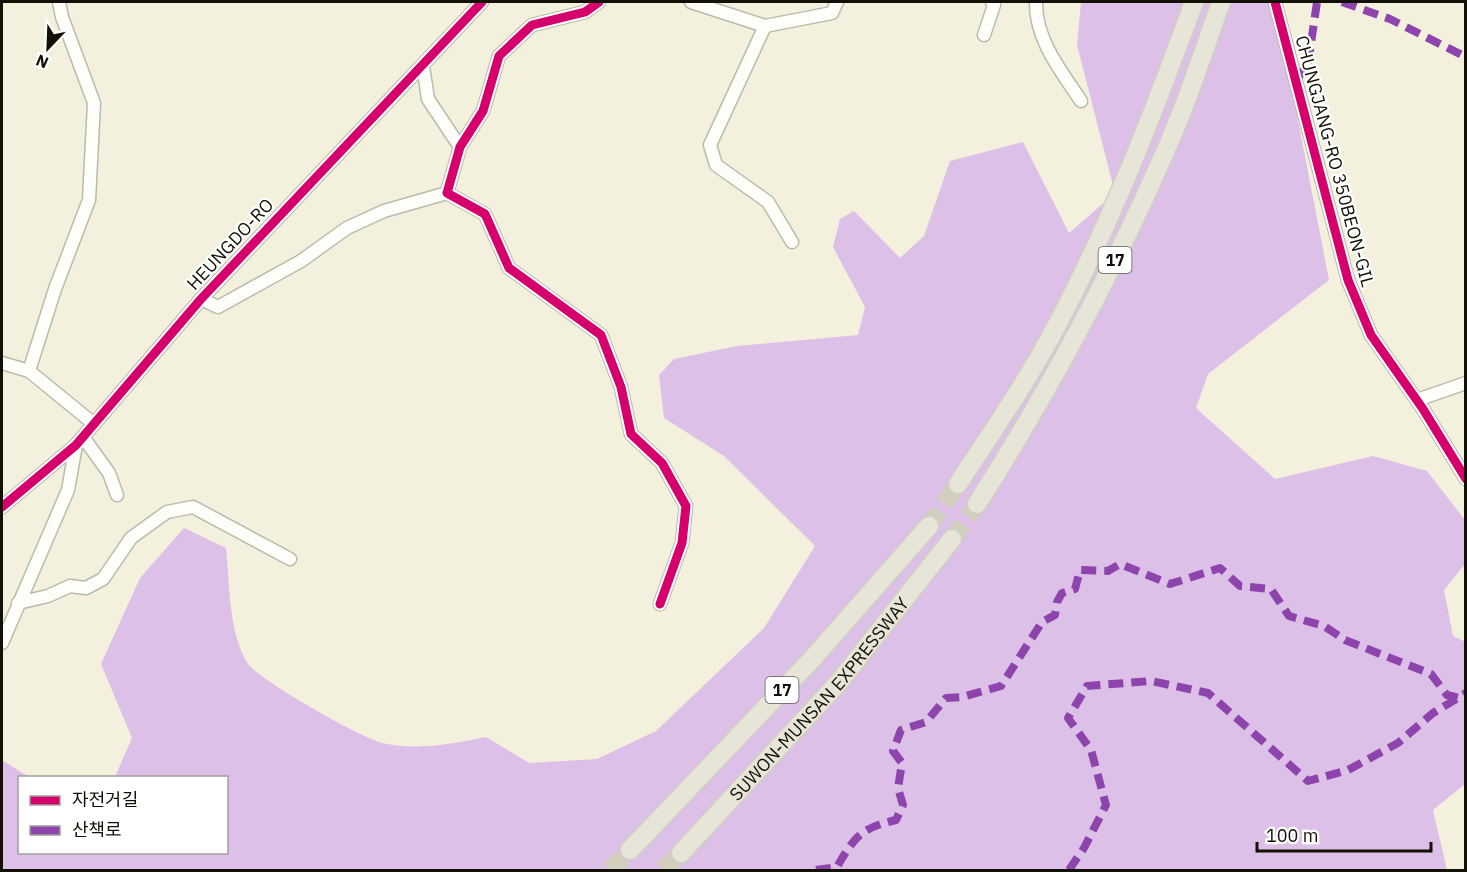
<svg xmlns="http://www.w3.org/2000/svg" width="1467" height="872" font-family="'IBM Plex Sans','Noto Sans KR',sans-serif">
  <style>
    .forest { fill: #ddc0e7 }
    .lines { fill: none; stroke-linecap: round; stroke-linejoin: round }
    .highway-tunnel { stroke: #d2cfbe; stroke-width: 18; stroke-dasharray: 18 9; stroke-linecap: butt }
    .minor-casing { stroke: #bcbaab; stroke-width: 15 }
    .highway-casing { stroke: #d0cec6; stroke-width: 21 }
    .minor { stroke: #fdfdfa; stroke-width: 12 }
    .highway { stroke: #e7e5d8; stroke-width: 18 }
    .quiet { stroke: #8e44ad; stroke-width: 8; stroke-dasharray: 15 8; stroke-linecap: butt }
    .cycleway-casing { stroke: #fff; stroke-width: 13 }
    .cycleway { stroke: #d6006c; stroke-width: 9 }
    .labels { text-anchor: middle; dominant-baseline: central; stroke-width: 4.5; stroke-linejoin: round; paint-order: stroke }
    .shield { fill: #fff; stroke: #5a5851; stroke-width: 1.5 }
    .shield-label { font-size: 16px; font-weight: bold; fill: #131107 }
    .street-label { font-size: 18px; fill: #131107; stroke: #fff }
  </style>
  <rect width="100%" height="100%" fill="#f4f0de"/>
  <path class="forest" d="M1081,2h190l7,15 51,263 -121,94 -12,34 79,71 98,-23 54,15 38,49v44l-21,26 9,46 13,6 -1,142 -32,26 14,60h-1445v-110l27,17 -9,1v74h206v-74l-111,-1 17,-39 -31,-74 39,-86 44,-50 42,20c4,36 2,84 22,116 11,16 113,74 134,79 35,8 69,1 104,-6l43,26 68,-4 59,-28 108,-103 51,-82 -91,-90 -60,-38 -5,-43 15,-16 63,-13 121,-11 7,-28 -32,-60 7,-28 14,-8 46,47 24,-22 26,-75 73,-19 46,91 46,-40 -38,-148z"/>
  <g class="lines">
    <g class="highway-tunnel">
      <path d="M929,526l29,-42"/>
      <path d="M952,539l25,-35"/>
      <path d="M610,870l20,-20"/>
      <path d="M663,870l18,-17"/>
    </g>
    <g class="minor-casing">
      <g id="minor">
        <path d="M599,2l-14,10 -53,13 -33,31 -16,55 -23,36 -13,46 38,21 24,54 92,67 20,52 10,47 31,29 24,43 -4,37 -22,61"/>
        <path d="M691,2l74,24 67,-13 5,-11"/>
        <path d="M1036,2c-1,37 25,69 45,99"/>
        <path d="M1275,2l73,278 23,55 52,74 43,70"/>
        <path d="M765,26l-55,119 6,20 52,37 24,40"/>
        <path d="M984,35l10,-30 -2,-3"/>
        <path d="M423,66l5,33 32,48"/>
        <path d="M201,299l17,8 83,-46 46,-33 37,-17 63,-18"/>
        <path d="M2,363l27,8 65,53"/>
        <path d="M29,371l26,-82 34,-89 5,-97 -32,-86 -3,-15"/>
        <path d="M1417,400l49,-17"/>
        <path d="M83,437l26,36 8,22"/>
        <path d="M2,507l74,-62 125,-146 281,-297"/>
        <path d="M18,603l30,-7 22,-10 16,2 17,-9 28,-41 36,-26 26,-5 97,52"/>
        <path d="M2,643l66,-153 8,-45"/>
      </g>
    </g>
    <g class="highway-casing">
      <g id="highway">
        <path d="M958,484c34,-52 70,-104 99,-159 55,-104 97,-214 137,-323"/>
        <path d="M977,504c75,-118 139,-237 194,-366 19,-44 34,-91 50,-136"/>
        <path d="M630,850l183,-192 116,-132"/>
        <path id="s1" d="M681,853l158,-171 113,-143"/>
      </g>
    </g>
    <use href="#minor" class="minor"/>
    <use href="#highway" class="highway"/>
    <g class="quiet">
      <path d="M1342,2l48,17 76,38"/>
      <path d="M1295,82l13,-18 9,-62"/>
      <path d="M816,870l21,-3c18,-31 24,-39 59,-47l7,-15 -5,-17 4,-25 -9,-12 8,-21 25,-8 20,-24 16,-1 39,-11 41,-64 13,-7 2,-13 5,-9 13,-4 5,-19 28,1 12,-7 50,20 50,-16 20,18 31,3 18,27 35,10 21,14 86,34 16,21 12,3"/>
      <path d="M1069,870l15,-22 22,-43 -15,-55 -23,-32 19,-32 64,-5 57,12 100,88 40,-11 50,-27 35,-30 33,-20"/>
    </g>
    <g class="cycleway-casing">
      <g id="cycleway">
        <path d="M599,2l-14,10 -53,13 -33,31 -16,55 -23,36 -13,46 38,21 24,54 92,67 20,52 10,47 31,29 24,43 -4,37 -22,61"/>
        <path d="M1275,2l73,278 23,55 52,74 43,70"/>
        <path d="M2,507l74,-62 125,-146 281,-297"/>
      </g>
    </g>
    <use href="#cycleway" class="cycleway"/>
  </g>
  <g class="labels">
    <g class="shield">
      <rect x="1098.5" y="247" width="33" height="26" rx="4.5"/>
      <rect x="765.5" y="677" width="33" height="26" rx="4.5"/>
    </g>
    <g class="shield-label">
      <text x="1115" y="260">17</text>
      <text x="782" y="690">17</text>
    </g>
    <g class="street-label">
      <text transform="translate(1335 161) rotate(75)">CHUNGJANG-RO 350BEON-GIL</text>
      <text transform="translate(230 244) rotate(-47)">HEUNGDO-RO</text>
      <text stroke="none"><textPath href="#s1" startOffset="207">SUWON-MUNSAN EXPRESSWAY</textPath></text>
    </g>
  </g>
  <rect width="1467" height="872" fill="none" stroke="#131107" stroke-width="6"/>
  <rect x="18" y="776" width="210" height="78" fill="#ffffff" stroke="#a1a09c" stroke-width="1.5"/>
  <rect x="30" y="796" width="30" height="9" fill="#d6006c" stroke="#a1a09c" stroke-width="1.5"/>
  <text x="72" y="806" font-size="18" fill="#131107">자전거길</text>
  <rect x="30" y="826" width="30" height="9" fill="#8e44ad" stroke="#a1a09c" stroke-width="1.5"/>
  <text x="72" y="836" font-size="18" fill="#131107">산책로</text>
  <g transform="translate(48 48) rotate(203)" stroke="#ffffff" stroke-width="4.5" paint-order="stroke">
  <path d="M0-4.5L10 22L0 15L-10 22Z" fill="#131107"/>
  <text y="-9" font-size="16" font-weight="bold" text-anchor="middle" fill="#131107">N</text>
  </g>
  <path d="M1257 842v9h174v-9" fill="none" stroke="#131107" stroke-width="3"/>
  <text x="1266" y="842" font-size="18" fill="#131107" stroke="#ffffff" stroke-width="4.5" paint-order="stroke">100 m</text>
</svg>
